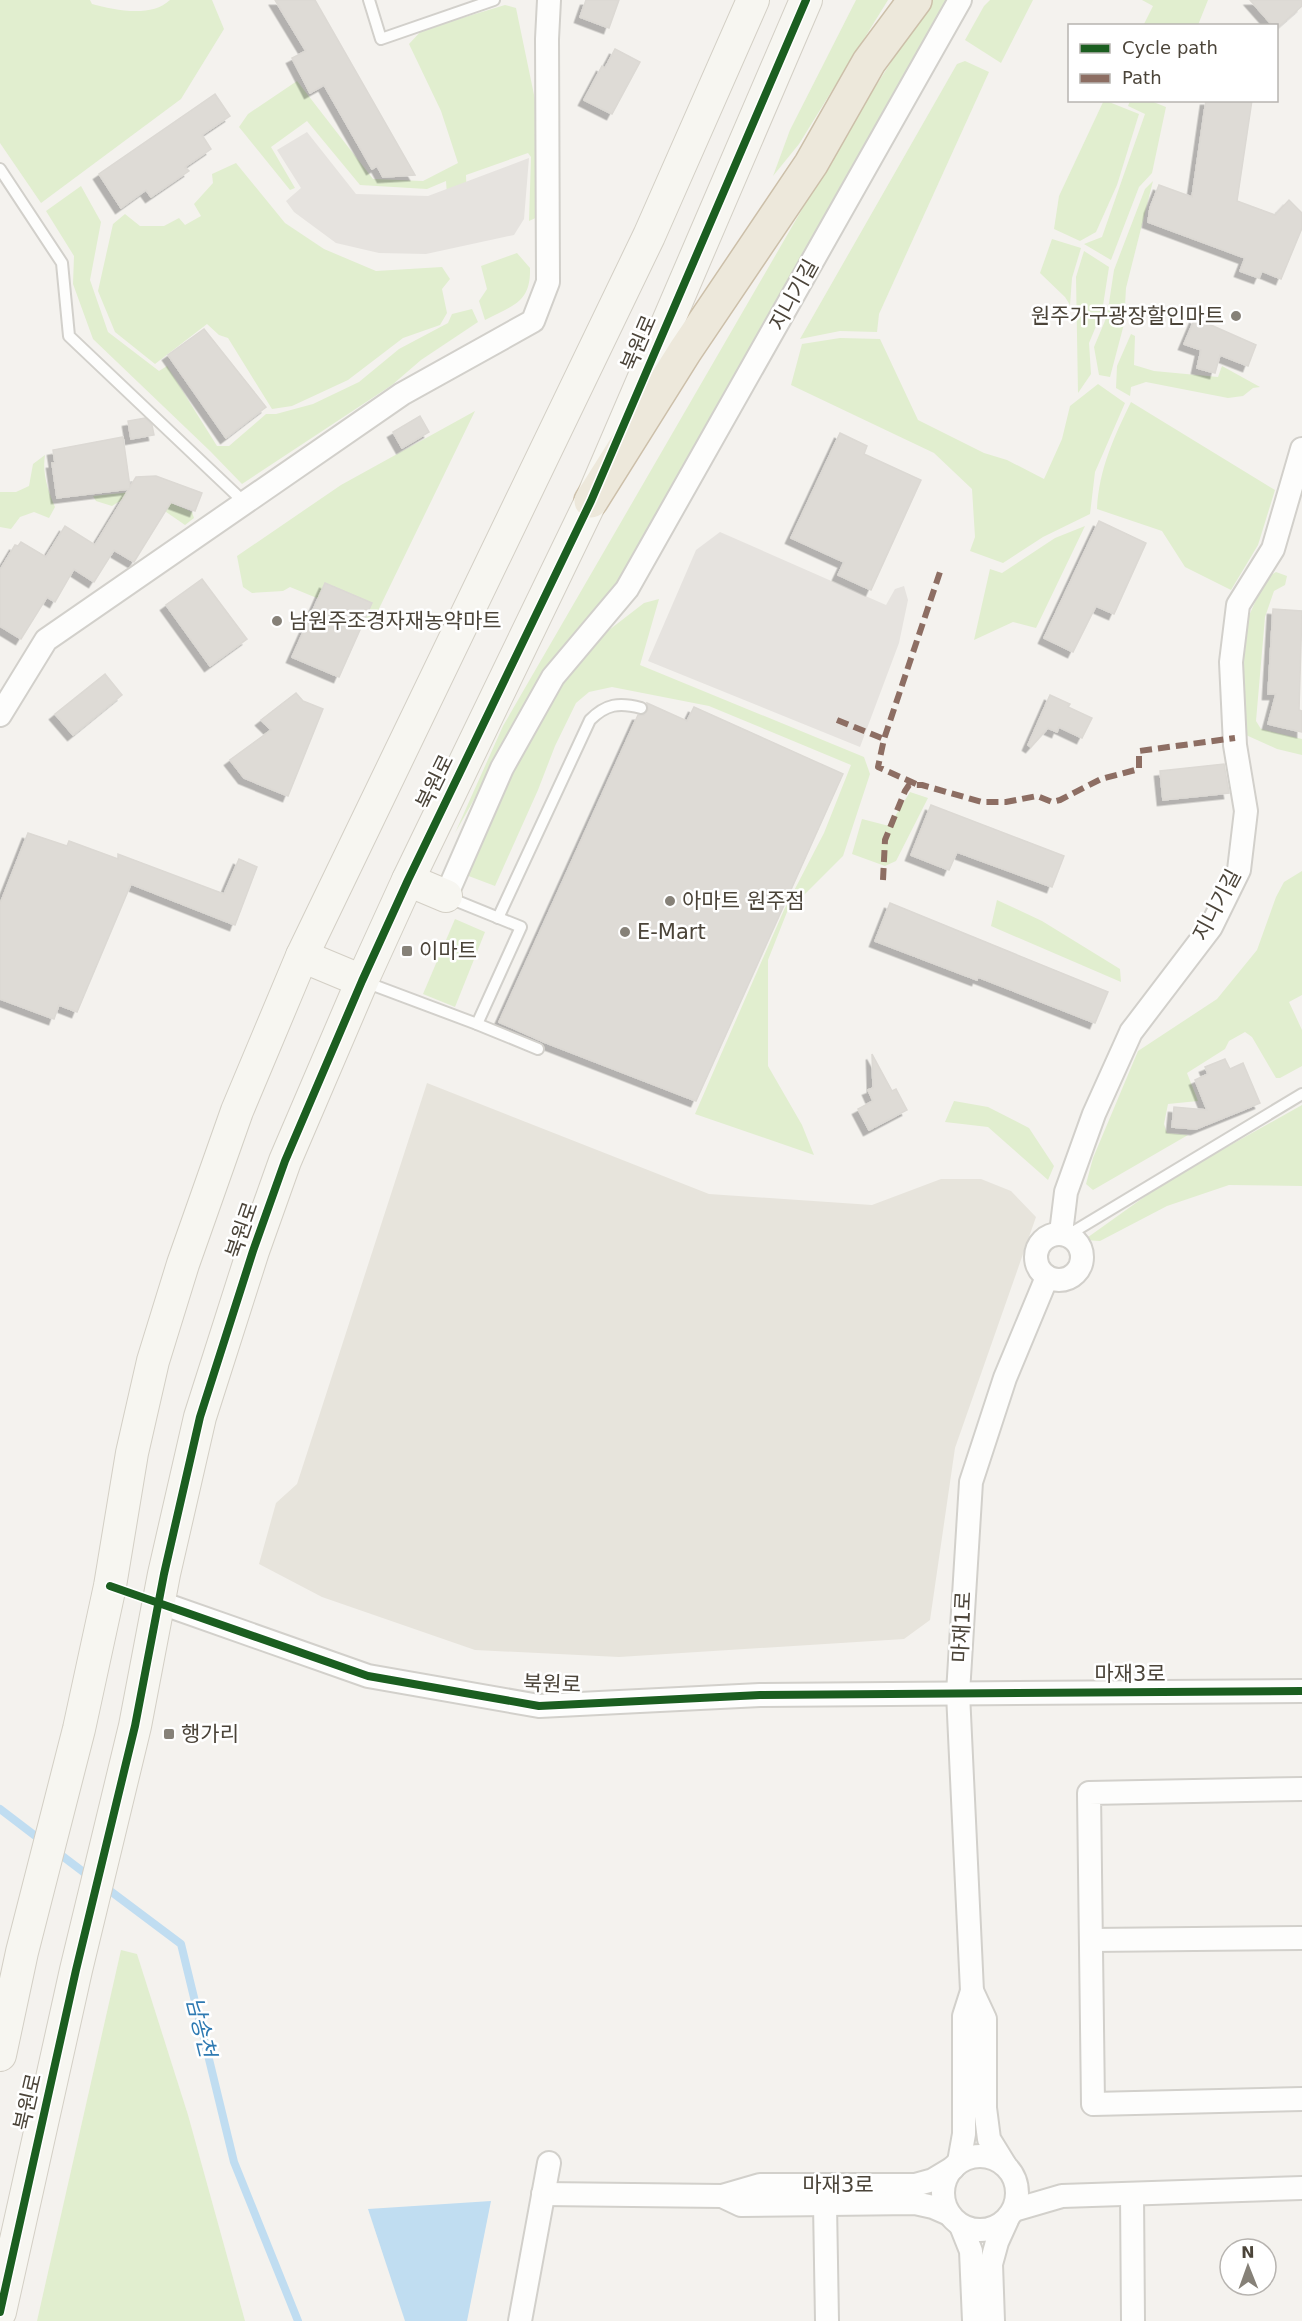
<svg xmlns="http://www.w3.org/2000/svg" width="1302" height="2321" font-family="'DejaVu Sans','Noto Sans KR',sans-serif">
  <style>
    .residential { fill: #e7e4dc }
    .green { fill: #e1eecf }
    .parking { fill: #e6e3df }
    .water { fill: #c0ddf1 }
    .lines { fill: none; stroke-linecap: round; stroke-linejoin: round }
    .stream { stroke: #c0ddf1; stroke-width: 8 }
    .building { fill: #dedbd6; stroke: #dcd9d4; stroke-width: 1.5; filter: url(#shadow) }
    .lane-casing { stroke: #d2d0cb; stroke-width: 14 }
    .street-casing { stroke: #d2d0cb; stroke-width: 26 }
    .secondary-casing { stroke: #d3cfc5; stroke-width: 34 }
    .highway-casing { stroke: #ccbfa9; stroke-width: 36 }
    .lane { stroke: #fdfdfc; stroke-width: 10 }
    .street { stroke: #fdfdfc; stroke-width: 22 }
    .secondary { stroke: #f7f6f1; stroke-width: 32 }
    .highway { stroke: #ede8db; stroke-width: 33 }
    .quiet { stroke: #8d6e63; stroke-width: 6; stroke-dasharray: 12 6; stroke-linecap: butt }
    .cycleway-casing { stroke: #fff; stroke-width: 11 }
    .cycleway { stroke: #1b5e20; stroke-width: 8 }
    .poi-dot { fill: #868178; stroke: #fff; stroke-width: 2 }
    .labels { text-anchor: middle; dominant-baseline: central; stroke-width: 5; stroke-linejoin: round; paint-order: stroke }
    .street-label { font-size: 21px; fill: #4b4439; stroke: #fff }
    .poi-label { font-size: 21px; fill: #4b4439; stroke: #fff; text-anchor: start }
    .water-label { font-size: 22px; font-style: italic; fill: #2e7ab2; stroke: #fff }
  </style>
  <defs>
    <filter id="shadow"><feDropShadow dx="-5.5" dy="5.5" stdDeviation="0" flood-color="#0004"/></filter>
  </defs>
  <rect width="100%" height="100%" fill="#f4f2ee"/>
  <path class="residential" d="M427,1083l282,111 163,11 69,-26h40l30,12 25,26 -81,231 -25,172 -26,19 -285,18 -144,-7 -153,-53 -63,-33 17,-61 21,-19z"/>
  <g class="green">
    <path d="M0,0h90l2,4c23,6 59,14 78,-4h42l12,29 -43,70 -140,104 -41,-60z"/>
    <path d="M856,0h32l-89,144 -26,32 17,-46z"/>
    <path d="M931,0h19l-327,580 -110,151 -58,102 48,-107 349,-603z"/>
    <path d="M990,0h43l-32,63 -36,-23 19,-34z"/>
    <path d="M1142,0h66l-10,25 -55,1 10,-20z"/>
    <path d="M505,5l11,3 28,135 -4,73 -11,5 2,-64 -3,-4 -62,22 2,59 -18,3 -4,-56 -19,8 -67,-4 -53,-64 -36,26 24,41 -5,2 -51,-63 9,-13 49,-33 76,98 50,2 35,-18 -17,-52 -32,-67 13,-14z"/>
    <path d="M965,61l24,11 -110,242 -2,18 -37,-1 -40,8 157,-275z"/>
    <path d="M1104,100l35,14 -22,71 -21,47 -16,9 -26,-12 5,-33z"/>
    <path d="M1130,101h21l15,6 -14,66 -13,14 -28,73 -27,-16 18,-7 43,-123 -17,-8z"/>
    <path d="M236,163l49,60 39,26 52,22 66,-4 8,12 -8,10 5,24 -7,12 -37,13 -55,42 -56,26 -20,3 -44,-71 -9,-3 -12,-11 -52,40 -40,-32 -17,-41 15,-67 12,-10 15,12h24l15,-8 6,7 16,-9 -7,-12 19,-21 -1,-9z"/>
    <path d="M1153,181l-27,107 -2,36 -14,53 -11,-2 -5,-28 13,-31 7,-46 31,-81z"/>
    <path d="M81,186l20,36 -11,58 18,52 51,39 8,-5 50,80h12l37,-32h10l37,-10 46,-22 40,-33 49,-26 4,-9 20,-5 6,13 -57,38 -29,25 -150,99 -32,-33 -117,-112 -20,-55 1,-28 -28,-45z"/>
    <path d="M1052,239l29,9 -9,30 -2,27 -5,-8 -25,-24z"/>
    <path d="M1084,251l25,16 -7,45 -13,31 2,31 -13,19 -2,-116z"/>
    <path d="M517,253l13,15c1,35 -17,37 -45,52l-6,-19 8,-12 -6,-23z"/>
    <path d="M1131,334l4,2 -1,29 20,6 64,6 4,-11 38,21 -7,1 -10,8 -15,2 -82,-16 -15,5 -1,9 -14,-8 1,-22z"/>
    <path d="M840,338l40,1 38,81 66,33 23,7 37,19 18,-40 8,-33 28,-22 27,19 -30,69 -5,42 -47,23 -40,26 -33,-12 5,-14 -3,-48 -38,-36 -143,-68 11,-41z"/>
    <path d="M1131,402l144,88 -17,55 -27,45 -46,-23 -23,-36 -65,-22c2,-40 17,-72 34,-107z"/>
    <path d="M475,411l-102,210 -83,-34 -7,4 -31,2 -9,-6 -6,-31 104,-71z"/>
    <path d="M45,455c-3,18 3,36 10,52l-6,11 -15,-6 -14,5 -9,12 -11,-2v-35h16l13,-6 4,-22z"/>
    <path d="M142,491l50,21 2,6 -9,7 -26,-18 -34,-9 -13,8 -16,-5 -3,-5z"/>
    <path d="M1085,526l-49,102 -23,-6 -39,18 16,-71 12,4 53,-35z"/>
    <path d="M1276,572l11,4 -2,9 -11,6 -9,26 -9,104 5,8 41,10v16l-25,-6 -31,-14 -8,-19 9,-96 19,-42z"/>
    <path d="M659,599l-19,66 224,92 6,17 -27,82 -56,56 -19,48v106l34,59 12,30 -119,-41 89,-204 40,-77 27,-68 -142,-59 -97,-19 -23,5 -13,11 -21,43 -17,44 -43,96 -29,-11 55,-127 39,-69 40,-42 44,-34z"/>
    <path d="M910,792l18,6 -32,63 -11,5 -33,-12 10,-35 27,7z"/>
    <path d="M1302,871v124l-13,7 13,28v36l-22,12h-4l-24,-41 -7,-5 -16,9 -4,8 -38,24 11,28 -30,3 -4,20 3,9 21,2 -95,55 -7,-6 7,-26 45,-107 79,-52 40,-49 19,-53 8,-15z"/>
    <path d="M997,900l45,21 78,48 1,13 -130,-56z"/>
    <path d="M455,919l30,13 -30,75 -32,-13z"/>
    <path d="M954,1101l34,6 41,21 25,38 -6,14 -60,-53 -43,-5z"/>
    <path d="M1302,1105v81l-73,-1 -62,21 -67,35 -16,-1 84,-60z"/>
    <path d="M121,1950l16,4 51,161 57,206h-208z"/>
  </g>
  <g class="parking">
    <path d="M307,132l49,62 72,2 101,-38 -5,61 -10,16 -88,19 -47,-1 -43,-10 -42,-31 -8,-11 15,-13 -24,-38z"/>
    <path d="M720,532l166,73 9,-16 9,-3 4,14 -9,43 -39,104 -212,-86 48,-111z"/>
  </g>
  <path class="water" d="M491,2201l-24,120h-62l-37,-112z"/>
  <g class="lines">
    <g class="stream">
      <path d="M0,1809l42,32"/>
      <path d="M57,1852l33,25"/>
      <path d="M105,1887l76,57 53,218 64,159"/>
    </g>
  </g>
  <g class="building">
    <path d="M275,0h40l100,175 -32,2 -6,-11 -5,3 -48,-84 -14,8 -18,-35 14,-7z"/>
    <path d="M586,0h33l-10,28 -29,-11z"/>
    <path d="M1250,0h52v6l-26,23v-3h-3z"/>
    <path d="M615,49l25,13 -28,52 -28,-14 18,-34 3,2z"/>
    <path d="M215,94l15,22 -28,19 9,14 -26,18 4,4 -38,26 -5,-7 -25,18 -22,-34z"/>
    <path d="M1206,100h46l-15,101 38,14 14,-15 13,13v15l-21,51 -19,-8 -3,7 -19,-7 5,-13 -97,-36 2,-14 9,-23 33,12z"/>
    <path d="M1195,318l61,27 -8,21 -28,-11 -5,18 -18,-5 4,-18 -17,-6z"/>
    <path d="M204,329l62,78 -40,31 -58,-83z"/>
    <path d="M420,416l9,16 -27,16 -9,-16z"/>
    <path d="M145,418l7,7 2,10 -23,4 -3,-18z"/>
    <path d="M840,433l27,13 -3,8 57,26 -50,110 -33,-15 6,-13 -53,-24z"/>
    <path d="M123,437l7,50 6,-10 20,-1 46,17 -7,18 -24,-9 -37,60 -20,-12 -20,32 -20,-13 -19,33 -8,-5 -26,42 -21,-13v-56l15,-25 3,1 3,-4 25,15 19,-31 30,19 34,-56 -72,9 -5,-35h3l-2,-13z"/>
    <path d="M1099,521l47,22 -32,71 -18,-8 -23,46 -29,-14z"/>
    <path d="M202,579l45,60 -37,27 -44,-61z"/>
    <path d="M325,583l47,20 -33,74 -47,-20z"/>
    <path d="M1273,609l29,2 -3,99 3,1v21l-34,-8 8,-30h-8z"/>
    <path d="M105,674l17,21 -49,40 -18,-21z"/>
    <path d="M296,693l7,8 20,8 -35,87 -44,-18 -14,-18 41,-30 -10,-10z"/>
    <path d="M1050,695l20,9 -2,3 24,11 -10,20 -23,-11 -2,5 -9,-4 -17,19 -3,-2z"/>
    <path d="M647,703l40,18 7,-14 149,67 -147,327 -152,-59 -45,-20 139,-307h6l4,-5z"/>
    <path d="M1224,764l5,29 -66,7 -3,-29z"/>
    <path d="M931,805l133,51 -12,31 -95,-35 -8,18 -38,-15z"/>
    <path d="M28,833l39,13 2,-5 49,18v-5l106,40 15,-35 18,8 -22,58 -104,-41 -54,128 -18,-7 -5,14 -54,-20v-95z"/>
    <path d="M890,903l218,89 -13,31 -117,-46 -1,3 -102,-39z"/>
    <path d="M872,1054l20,37 4,-2 11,21 -38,20 -11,-21 15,-8 -5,-11 5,-2z"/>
    <path d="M1225,1059l5,10 13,-6 17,40 -64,26 -24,-2 2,-20 33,3 -12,-30 13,-6 -3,-7z"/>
  </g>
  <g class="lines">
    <g class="lane-casing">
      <g id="lane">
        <path d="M369,0l12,39 113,-39"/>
        <path d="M0,169l62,94 7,73 176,167"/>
        <path d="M447,897l74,30 -44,97"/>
        <path d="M498,918l92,-198c16,-16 29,-18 51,-12"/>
        <path d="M365,982l112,42 61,25"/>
        <path d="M1068,1235l234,-141"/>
      </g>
    </g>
    <g class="street-casing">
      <g id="street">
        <path d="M0,715l46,-75 356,-246 131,-73 15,-39 -1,-243 2,-39"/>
        <path d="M446,896l56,-128 51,-91 74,-88 333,-589"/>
        <path d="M1061,1233l5,-41 28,-78 37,-82 80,-105 28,-57 7,-59 -11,-66 -4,-83 7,-57 35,-56 29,-100"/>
        <circle cx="1059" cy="1257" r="23"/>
        <path d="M158,1602l210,74 171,30 221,-11 542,-4"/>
        <path d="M1302,1789l-213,4 4,311 209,-5"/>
        <path d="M1091,1940l211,-2"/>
        <circle cx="980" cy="2193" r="37"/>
        <path d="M959,2162l5,-28v-118l8,-25"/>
        <path d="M1005,2165l-16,-26 -4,-31v-89l-13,-28 -14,-298 13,-211 34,-104 42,-101"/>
        <path d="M543,2194l179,2 38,-11h155l18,-5 20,-12"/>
        <path d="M1132,2194l1,127"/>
        <path d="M722,2196l19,9 174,-2 18,4 16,7"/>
        <path d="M825,2204l2,117"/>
        <path d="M1014,2210l48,-14 240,-8"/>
        <path d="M961,2226l10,25 3,70"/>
        <path d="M520,2321l29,-158"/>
        <path d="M993,2321l-2,-57 6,-22 10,-22"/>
      </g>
    </g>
    <g class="secondary-casing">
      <g id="secondary">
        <path d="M408,880l38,16"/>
        <path d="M302,956l60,25"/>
        <path d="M0,2055l22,-103 57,-223 31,-143 22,-133 21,-92 30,-97 54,-153 65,-155 347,-720 104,-236"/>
        <path d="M0,2312l76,-342 59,-244 29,-152 36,-157 53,-166 32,-90 77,-180 46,-101 183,-379 215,-501"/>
      </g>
    </g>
    <g class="highway-casing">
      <path id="highway" d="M591,501l94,-150 126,-187 58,-102 46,-62"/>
    </g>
    <use href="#lane" class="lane"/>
    <use href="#street" class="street"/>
    <use href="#secondary" class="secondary"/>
    <use href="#highway" class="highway"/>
    <g class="quiet">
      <path d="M837,720l47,19"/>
      <path d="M916,784l-38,-17 6,-28 57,-170"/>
      <path d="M883,880l2,-40 20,-49 4,-6h13l60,17h24l31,-6 15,6 8,-2 41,-21 38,-10v-18l96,-13"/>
    </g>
    <g class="cycleway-casing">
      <g id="cycleway">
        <path d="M110,1586l258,90 171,30 221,-11 542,-4"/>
        <path d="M0,2312l76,-342 59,-244 29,-152 36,-157 53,-166 32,-90 77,-180 46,-101 183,-379 215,-501"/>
      </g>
    </g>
    <use href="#cycleway" class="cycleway"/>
  </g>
  <g class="poi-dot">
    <circle cx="1236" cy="316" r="6"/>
    <circle cx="277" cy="621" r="6"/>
    <circle cx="670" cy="901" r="6"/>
    <circle cx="625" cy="932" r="6"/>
    <rect x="401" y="945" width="12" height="12" rx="3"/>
    <rect x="163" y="1728" width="12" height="12" rx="3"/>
  </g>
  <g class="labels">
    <g class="street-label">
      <text transform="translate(794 295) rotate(-61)">지니기길</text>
      <text transform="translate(639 343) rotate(-67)">북원로</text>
      <text transform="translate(435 782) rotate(-64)">북원로</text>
      <text transform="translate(1217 905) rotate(-62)">지니기길</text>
      <text transform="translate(242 1230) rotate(-71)">북원로</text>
      <text transform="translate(962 1627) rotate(-87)">마재1로</text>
      <text x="1130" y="1674">마재3로</text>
      <text transform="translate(552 1684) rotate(2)">북원로</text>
      <text transform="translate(28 2102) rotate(-77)">북원로</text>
      <text x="838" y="2185">마재3로</text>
    </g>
    <g class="poi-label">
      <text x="1224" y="316" text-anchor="end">원주가구광장할인마트</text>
      <text x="289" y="621">남원주조경자재농약마트</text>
      <text x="682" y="901">아마트 원주점</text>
      <text x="637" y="932">E-Mart</text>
      <text x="419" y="951">이마트</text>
      <text x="181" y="1734">행가리</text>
    </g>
    <g class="water-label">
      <text transform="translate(201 2027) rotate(76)">남송천</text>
    </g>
  </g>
  <rect x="1068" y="24" width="210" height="78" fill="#ffffff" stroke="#b7b4b0" stroke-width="1.5"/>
  <rect x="1080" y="44" width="30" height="9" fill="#1b5e20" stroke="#b7b4b0" stroke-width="1.5"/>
  <text x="1122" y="54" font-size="18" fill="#4b4439">Cycle path</text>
  <rect x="1080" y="74" width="30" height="9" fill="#8d6e63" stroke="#b7b4b0" stroke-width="1.5"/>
  <text x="1122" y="84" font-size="18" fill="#4b4439">Path</text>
  <g transform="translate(1248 2267) rotate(359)"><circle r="28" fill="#ffffff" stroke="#b7b4b0" stroke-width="1.5"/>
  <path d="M0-4.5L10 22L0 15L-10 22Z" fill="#868178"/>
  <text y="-9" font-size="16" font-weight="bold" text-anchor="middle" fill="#4b4439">N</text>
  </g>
</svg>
